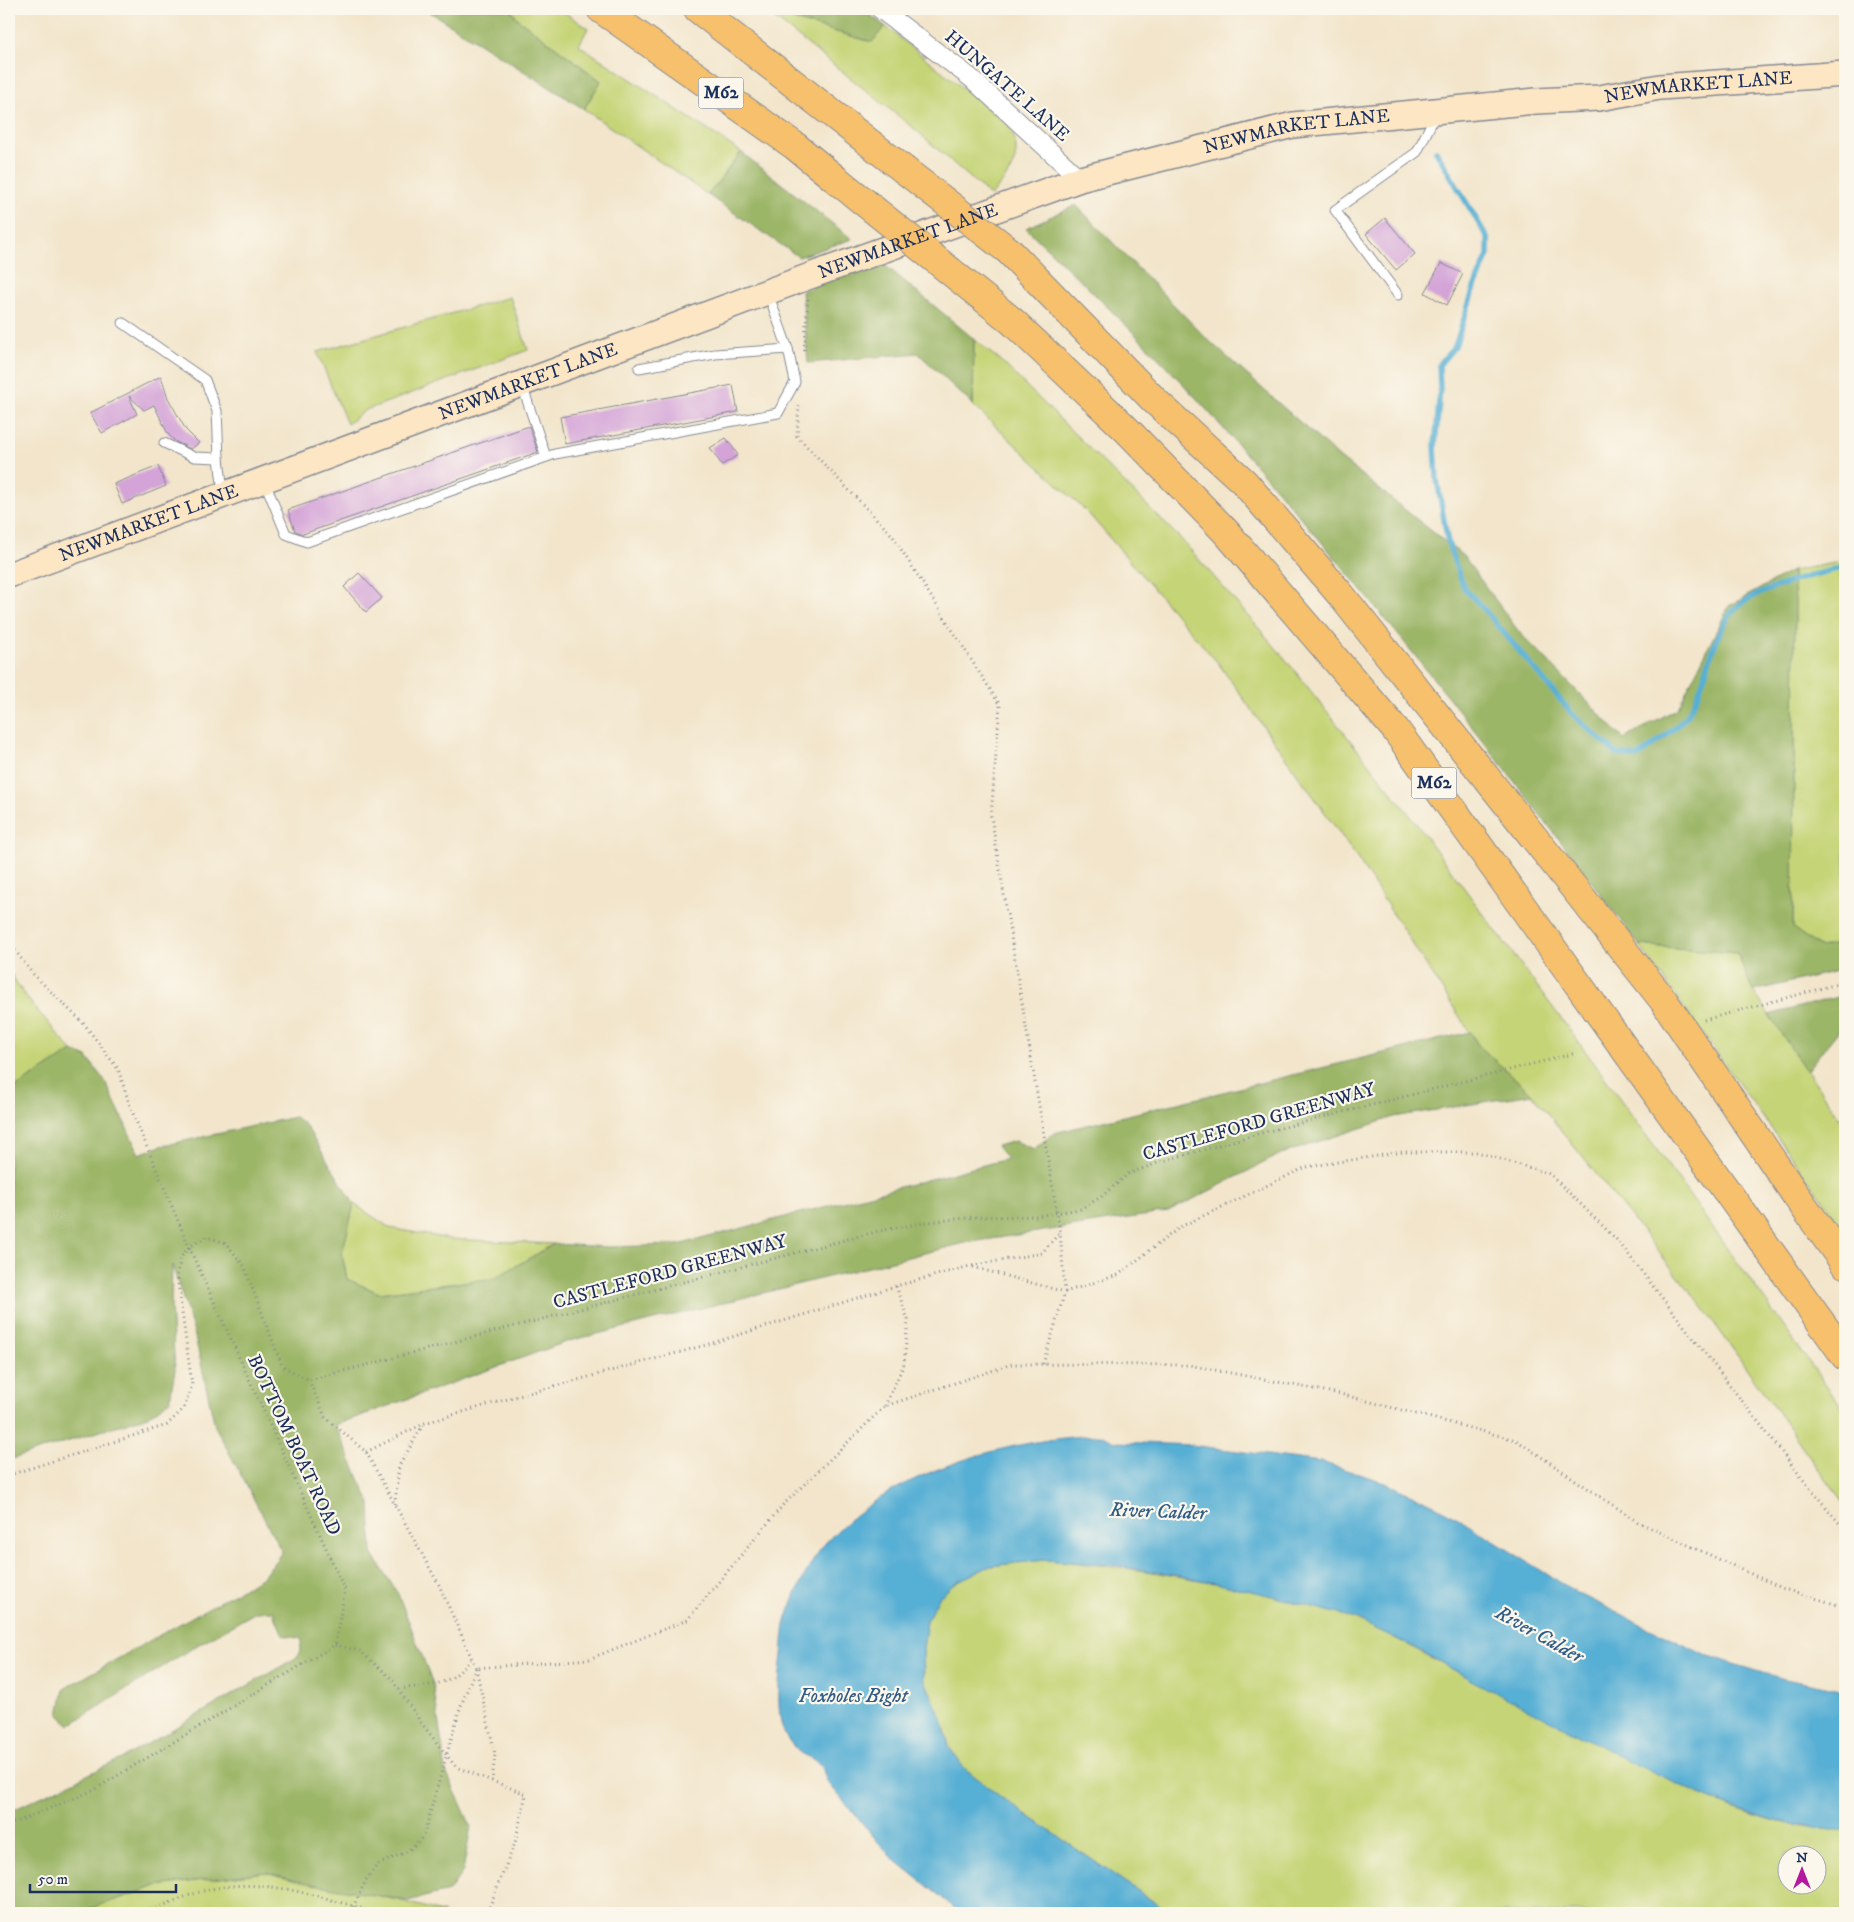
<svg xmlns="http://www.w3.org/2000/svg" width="1854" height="1922" font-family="'IM FELL DW Pica',serif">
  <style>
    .green { fill: #c5d476; stroke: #70826a; fill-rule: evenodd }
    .forest { fill: #9cb667; stroke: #5c7262 }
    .water { fill: #57afd4; stroke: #396f99 }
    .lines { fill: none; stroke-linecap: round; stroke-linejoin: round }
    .stream { stroke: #57afd4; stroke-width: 5.5 }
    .building { fill: #d4a4d8 }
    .lane-casing { stroke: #868a94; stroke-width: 11 }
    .street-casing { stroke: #868a94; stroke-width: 20 }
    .secondary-casing { stroke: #868a94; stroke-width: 28 }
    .highway-casing { stroke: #868a94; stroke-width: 30 }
    .path { stroke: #868a94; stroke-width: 3; stroke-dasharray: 1 4; stroke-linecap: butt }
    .lane { stroke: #fff; stroke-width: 9 }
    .street { stroke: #fff; stroke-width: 18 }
    .secondary { stroke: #fce6c4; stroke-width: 25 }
    .highway { stroke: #f7c06c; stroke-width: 28 }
    .highway-bridge-casing { stroke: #868a94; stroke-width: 30; stroke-linecap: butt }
    .highway-bridge { stroke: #f7c06c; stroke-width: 28 }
    .labels { text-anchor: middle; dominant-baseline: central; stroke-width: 4.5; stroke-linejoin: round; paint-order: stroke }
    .shield { fill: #fbf7ec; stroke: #5e6b89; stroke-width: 1 }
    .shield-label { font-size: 18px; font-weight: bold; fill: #1b2f5e }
    .street-label { font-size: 19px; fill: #1b2f5e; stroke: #fbf7ec }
    .water-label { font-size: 20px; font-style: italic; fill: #305c87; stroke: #fbf7ec }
  </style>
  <rect width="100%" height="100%" fill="#fbf7ec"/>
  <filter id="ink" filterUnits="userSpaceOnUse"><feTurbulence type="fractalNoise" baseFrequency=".02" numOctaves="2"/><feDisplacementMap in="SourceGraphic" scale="10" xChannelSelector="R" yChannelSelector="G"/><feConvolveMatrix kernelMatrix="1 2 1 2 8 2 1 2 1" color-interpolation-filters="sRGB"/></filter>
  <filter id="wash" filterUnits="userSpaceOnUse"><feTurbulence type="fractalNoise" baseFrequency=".0096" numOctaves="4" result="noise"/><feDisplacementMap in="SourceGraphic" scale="20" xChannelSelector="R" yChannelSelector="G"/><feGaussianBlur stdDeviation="1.12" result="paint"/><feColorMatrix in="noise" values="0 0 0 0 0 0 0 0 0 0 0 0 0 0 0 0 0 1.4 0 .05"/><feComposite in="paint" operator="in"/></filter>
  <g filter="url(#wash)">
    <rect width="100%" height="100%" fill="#f2e5cb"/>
    <g class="green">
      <path d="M510,9h49l29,19 -9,17 162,107 -33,43 -124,-86 17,-28 -83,-62z"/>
      <path d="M763,9h14l14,10 81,23 13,-16 123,98c18,32 3,47 -17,72l-80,-70z"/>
      <path d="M510,297l18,53 -162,60 -19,14 -30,-72z"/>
      <path d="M974,339l30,25 177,175 101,116 127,159 191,257 245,341v94l-143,-200 -170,-212 -54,-49 -127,-196 -133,-186 -130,-150 -115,-108z"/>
      <path d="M1845,561v381l-24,6 -28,-19 2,-328 -3,-30z"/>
      <path d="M1639,945l98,8 16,38 92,135v105z"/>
      <path d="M9,971l17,26 46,54 -63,41z"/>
      <path d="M354,1204l36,24 60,11 104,5 -59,34 -116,15 -32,-14 -5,-25z"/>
      <path d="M1045,1560c86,7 171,20 253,43 19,5 40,9 58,17 40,17 76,38 114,59 40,22 82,41 123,62 72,38 169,90 252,90v82h-675l-168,-115 -39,-31 -14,-20 -6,-25 -19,-44 -1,-29 4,-29 12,-23 19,-16 32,-15zM1786,1854h30v30h-30z"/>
      <path d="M266,1872c59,15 120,22 178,41h-368l81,-27z"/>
    </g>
    <g class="forest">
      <path d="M425,9h85l8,10 83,62 -17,28z"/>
      <path d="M777,9h85l23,17 -13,16 -81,-23z"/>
      <path d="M741,152l111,87 -53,18 -91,-62z"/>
      <path d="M1076,205l131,134 133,119 123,98 56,76 105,107 54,-31 51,-102 63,-35 3,30 -2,327 28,20 24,-6v27l-92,22 -16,-38 -98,-8c-141,-188 -285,-372 -442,-546 -54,-59 -113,-115 -171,-171z"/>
      <path d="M880,261l94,78 -1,66 -55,-52 -110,10 -6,-72z"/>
      <path d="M1845,995v28l-39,48 -37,-56z"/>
      <path d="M1470,1032l8,13 54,49 -138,23 -113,37 -113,58 -203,31 -396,98 -234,84 35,78 2,50 26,41 35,90 13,88 25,54 -8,45 -14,20 -42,10 -95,-17 -46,-12 -109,14 -81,27h-67v-101l116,-55 174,-101 3,-17 -19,-4 -10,-24 -17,1 -57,32 -129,81 -11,-10 5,-26 199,-112 19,-25 -67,-126 -21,-94 -22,-67 -1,42 4,63 -5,30 -22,16 -139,44v-368l63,-41 15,6 19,26 33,71 22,-8 134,-29 11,9 48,78 -12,50 5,25 32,14 116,-15 59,-34 54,3 70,-2 329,-86 -10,-13 18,-5 19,8 20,-16z"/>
    </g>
    <path class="water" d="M1100,1435l16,7 75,3 130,17 60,19 60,27 138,86 126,61 75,23 65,13v140h-14l-55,-10 -62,-21 -55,-24 -188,-96 -53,-31 -65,-31 -80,-22 -81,-18 -79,-13 -68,-5 -55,6 -32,15 -19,16 -12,23 -4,29 1,29 19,44 6,25 14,20 39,31 168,115h-209l-71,-57 -64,-76c-2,-5 -2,-11 -5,-14 -6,-8 -15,-9 -22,-14 -7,-6 -17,-20 -18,-29 -4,-23 -2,-45 1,-68 1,-10 1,-20 3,-30 6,-25 27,-69 45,-87 64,-67 179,-99 270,-103z"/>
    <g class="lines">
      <path class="stream" d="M1436,151l52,88v16l-14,33 -19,58 -16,19 1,25 -5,56 2,34 11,63 16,45 19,20 90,107 44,39 21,3c14,-12 39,-28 49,-42 21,-32 22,-74 46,-104 16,-20 86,-38 112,-44"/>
    </g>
    <g id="blocks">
      <g class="building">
        <path d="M1385,218l30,36 -19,16 -30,-36z"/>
        <path d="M1441,263l22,11 -16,31 -22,-12z"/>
        <path d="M161,376l7,22 18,32 13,13 -8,6 -15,-7 -8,-8 -14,-29 -10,5 -15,-14 8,18 -35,19 -12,-20z"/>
        <path d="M733,385l5,27 -173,32 -5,-27z"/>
        <path d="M529,426l9,26 -235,82 -8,-3 -7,-21z"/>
        <path d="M726,438l12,17 -16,10 -12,-17z"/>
        <path d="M158,466l8,20 -44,18 -8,-20z"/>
        <path d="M359,573l23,25 -16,14 -22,-25z"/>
      </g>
    </g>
  </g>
  <g filter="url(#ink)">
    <use href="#blocks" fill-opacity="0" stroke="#868a94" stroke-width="1"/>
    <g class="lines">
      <g class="lane-casing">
        <g id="lane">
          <path d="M1398,295l-63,-85 82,-58 19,-38"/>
          <path d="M123,323l82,57 12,31 2,47 4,34"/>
          <path d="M639,368l76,-14 73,-5"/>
          <path d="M522,385l24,72"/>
          <path d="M164,443l30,14 25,1"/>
          <path d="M264,480l22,54 21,8 248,-88 223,-41 17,-31 -7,-33 -20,-56"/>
        </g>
      </g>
      <g class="street-casing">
        <path id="street" d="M880,9l91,69 109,101"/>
      </g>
      <g class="secondary-casing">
        <g id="secondary">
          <path id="s1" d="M9,575l801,-299 270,-97 213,-54 243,-24 63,-3 61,-11 185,-13"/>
        </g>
      </g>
      <g class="highway-casing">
        <g id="highway">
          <path d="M601,9l194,137 43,35"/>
          <path d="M698,9l205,160"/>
          <path d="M1009,251l147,151 88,80 97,113 323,406 131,193 50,70"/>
          <path d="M950,271l62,50 113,107 101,104 169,197 450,627"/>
        </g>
      </g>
      <g class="path">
        <path d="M804,350l4,-51"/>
        <path d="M9,942l23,31 53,52 33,44 13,40 58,138 156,343 -10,55 -243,146 -83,34"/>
        <path d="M1704,1020l141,-38"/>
        <path d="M973,1267l92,25 53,-17 62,-48 126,-60 97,-15h74l73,22 68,67 183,236 44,53"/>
        <path d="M1043,1364l22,-72 -5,-60"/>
        <path d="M309,1380l16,37 41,35 73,133 37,83 113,-9 98,-39 96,-115 102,-99 127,-42 177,1 151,29 176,46 122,82 146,67 61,18"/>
        <path d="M885,1406l19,-42 4,-44 -12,-34"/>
        <path d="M366,1452l59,-29 86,-25 195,-53 190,-59 74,-20 72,-13 18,-21 -69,-416 9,-111 -108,-170 -95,-99 2,-30"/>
        <path d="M9,1475l158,-50 17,-17 8,-23 -15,-109 4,-19 8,-10 17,-10 20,6 18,23 38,100 27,14 570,-149 49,-9 47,-5 61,-1 44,-7 21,-12 27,-23 32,-12 101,-29 315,-80"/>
        <path d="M395,1504l4,-38 24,-41"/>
        <path d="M335,1645l25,6 31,27 31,46 34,43 70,27 -11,49 -28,70"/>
        <path d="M476,1668l19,86 -3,27"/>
        <path d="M399,1689c34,-5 50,-1 73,-31"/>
        <path d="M353,1907l13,-27 11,-15 31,-14 15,-14 37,-129 16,-40"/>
        <path d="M142,1913c24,-8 50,-21 75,-25 54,-10 109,11 161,25"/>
      </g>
      <use href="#lane" class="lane"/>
      <use href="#street" class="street"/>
      <use href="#secondary" class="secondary"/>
      <use href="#highway" class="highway"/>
      <g class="highway-bridge-casing">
        <g id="highway-bridge">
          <path d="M903,169l106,82"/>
          <path d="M838,181l112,90"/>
        </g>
      </g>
      <use href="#highway-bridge" class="highway-bridge"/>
    </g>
  </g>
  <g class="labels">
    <g class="shield">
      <rect x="698.5" y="77.5" width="45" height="31" rx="4"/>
      <rect x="1411.5" y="767.5" width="45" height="31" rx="4"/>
    </g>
    <g class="shield-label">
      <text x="721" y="93">M62</text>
      <text x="1434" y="783">M62</text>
    </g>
    <g class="street-label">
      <text transform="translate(1007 86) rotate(41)">HUNGATE LANE</text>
      <text stroke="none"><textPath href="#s1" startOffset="1769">NEWMARKET LANE</textPath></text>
      <text stroke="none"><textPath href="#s1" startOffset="1364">NEWMARKET LANE</textPath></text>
      <text stroke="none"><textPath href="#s1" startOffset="959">NEWMARKET LANE</textPath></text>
      <text stroke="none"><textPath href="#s1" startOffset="554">NEWMARKET LANE</textPath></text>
      <text stroke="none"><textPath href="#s1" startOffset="149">NEWMARKET LANE</textPath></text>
      <text transform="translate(1259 1122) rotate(-16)">CASTLEFORD GREENWAY</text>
      <text transform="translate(670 1272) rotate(-15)">CASTLEFORD GREENWAY</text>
      <text transform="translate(294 1445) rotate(65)">BOTTOM BOAT ROAD</text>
    </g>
    <g class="water-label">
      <text transform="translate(1158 1512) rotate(2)">River Calder</text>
      <text transform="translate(1539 1635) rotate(29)">River Calder</text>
      <text x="853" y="1696">Foxholes Bight</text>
    </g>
  </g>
  <rect width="1854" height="1922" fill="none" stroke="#fbf7ec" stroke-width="30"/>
  <g transform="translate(1802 1870)"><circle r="24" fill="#fbf7ec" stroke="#a1a7b3"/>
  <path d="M0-4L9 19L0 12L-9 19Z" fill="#b5179e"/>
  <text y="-8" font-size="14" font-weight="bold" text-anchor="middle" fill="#1b2f5e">N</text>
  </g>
  <path d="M30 1884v8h146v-8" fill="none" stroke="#1b2f5e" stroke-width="2.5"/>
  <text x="38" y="1884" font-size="15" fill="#1b2f5e" stroke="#fbf7ec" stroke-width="4" paint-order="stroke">50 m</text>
</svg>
